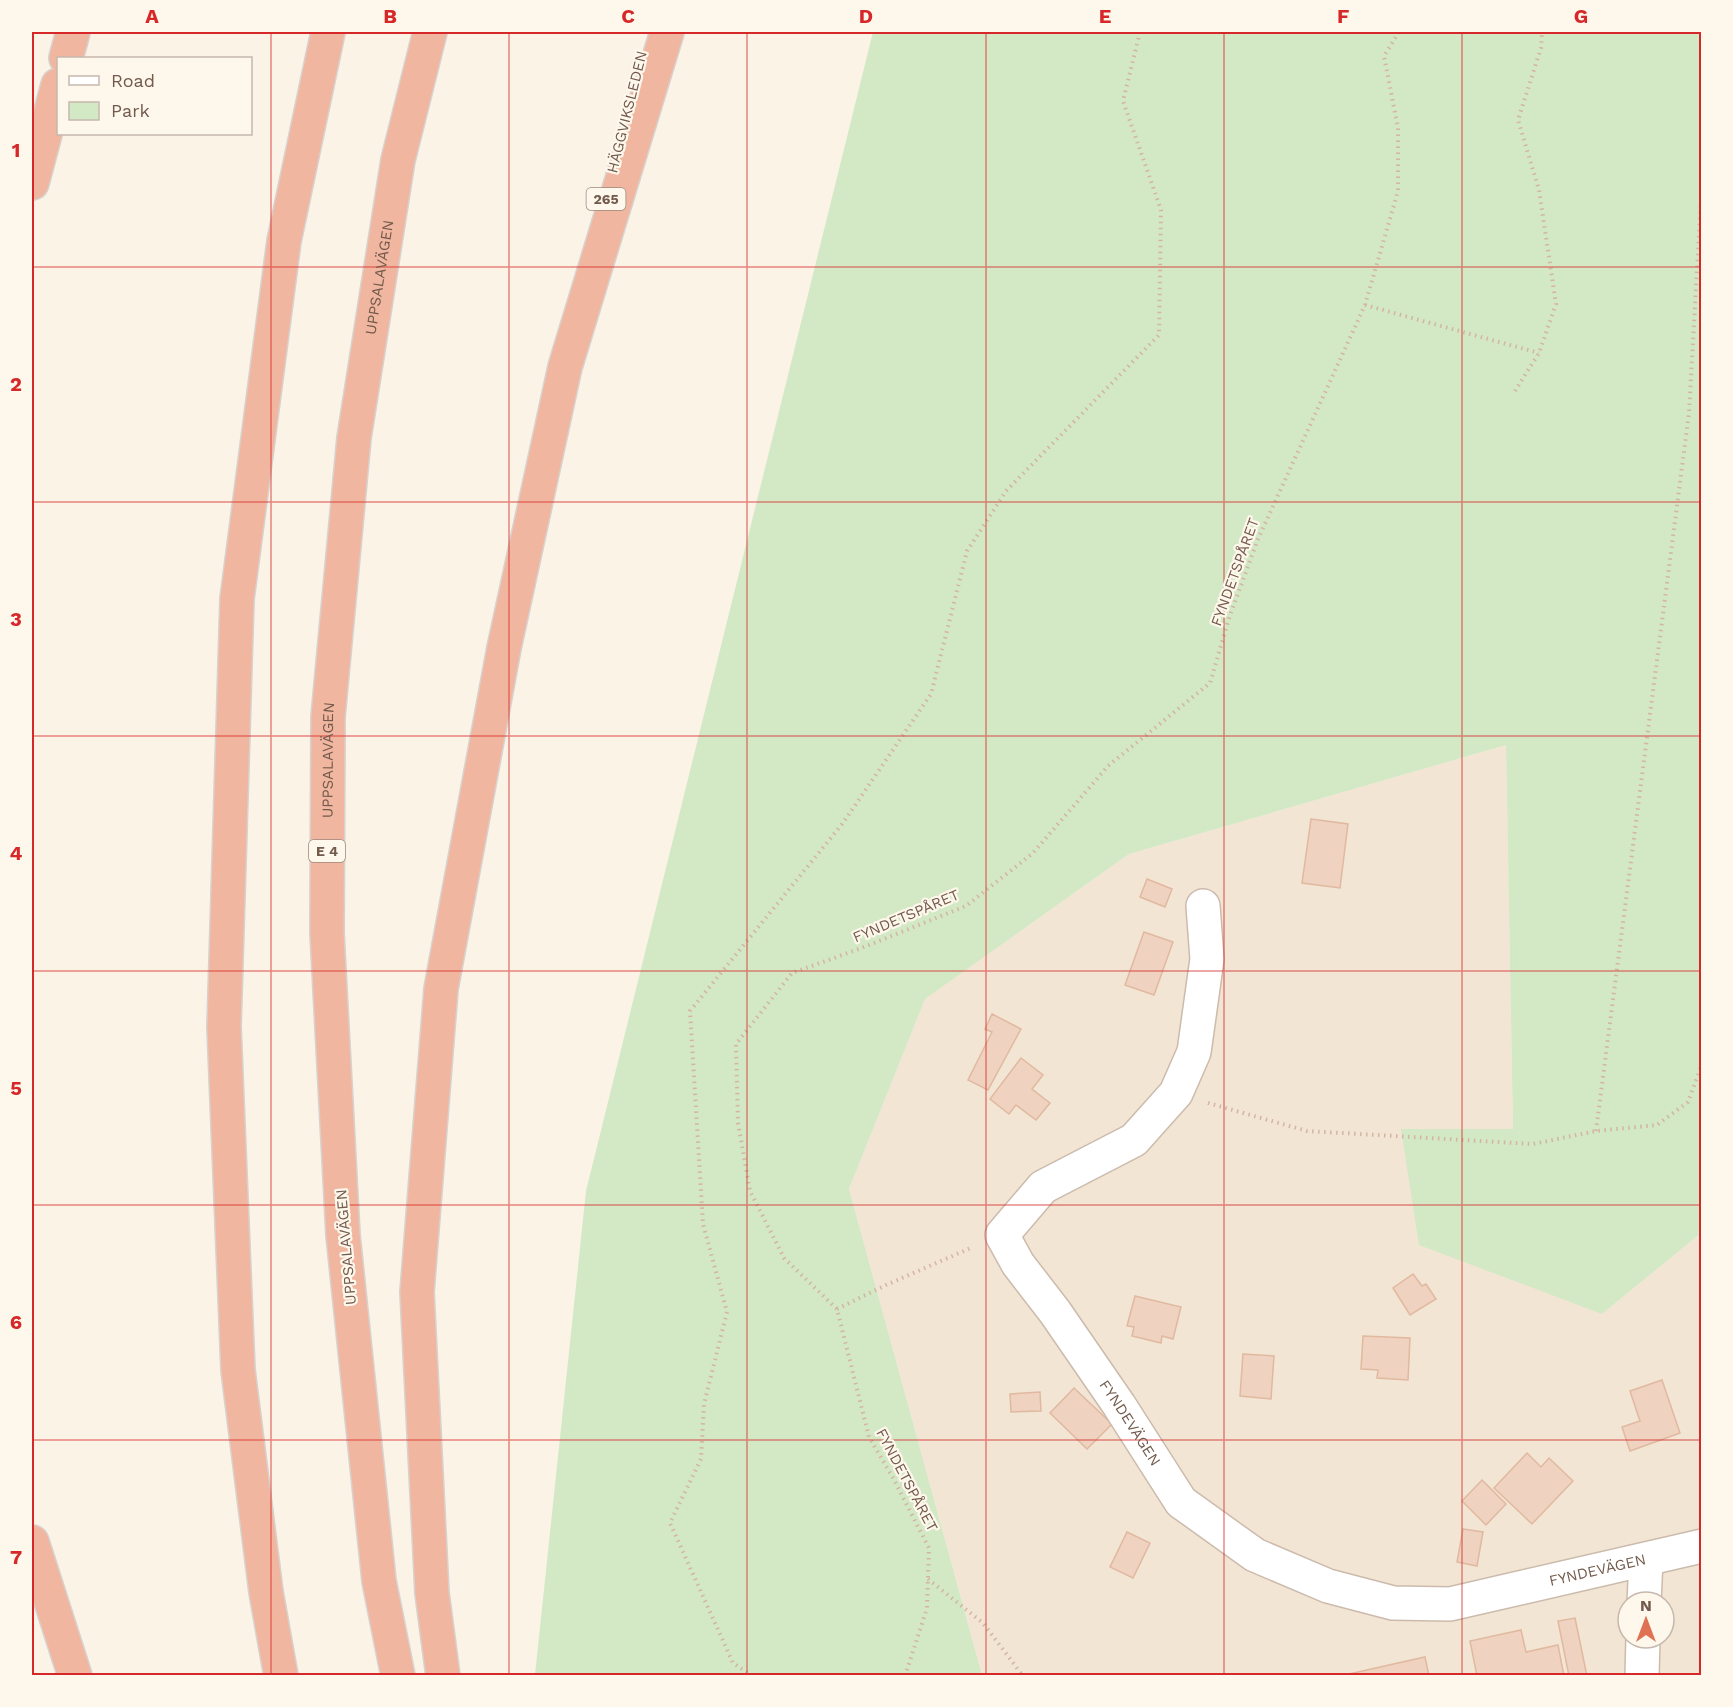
<svg xmlns="http://www.w3.org/2000/svg" width="1733" height="1707" font-family="'Work Sans',sans-serif">
  <style>
    .residential { fill: #f2e5d4; fill-rule: evenodd }
    .green { fill: #d3e8c5 }
    .building { fill: #efd2bf; stroke: #e0b9a0; stroke-width: 1.5 }
    .lines { fill: none; stroke-linecap: round; stroke-linejoin: round }
    .minor-casing { stroke: #ccbbac; stroke-width: 36 }
    .motorway-casing { stroke: #d8d1cd; stroke-width: 36 }
    .path { stroke: #d3b5a2; stroke-width: 4; stroke-dasharray: 1.5 4.5; stroke-linecap: butt }
    .minor { stroke: #fff; stroke-width: 33 }
    .motorway { stroke: #f1b6a0; stroke-width: 33 }
    .grid { fill: none; stroke: #d62828; stroke-width: 1.5; stroke-opacity: 0.55 }
    .labels { text-anchor: middle; dominant-baseline: central; stroke-width: 4.5; stroke-linejoin: round; paint-order: stroke }
    .shield { fill: #fef7ec; stroke: #9c897c; stroke-width: 1.5 }
    .shield-label { font-size: 14px; font-weight: bold; fill: #725a4c }
    .street-label { font-size: 15px; fill: #725a4c; stroke: #fef7ec }
    .neatline { fill: none; stroke: #d62828; stroke-width: 2 }
    .grid-label { font-size: 20px; text-anchor: middle; font-weight: bold; fill: #d62828 }
  </style>
  <rect width="100%" height="100%" fill="#fbf3e6"/>
  <path class="residential" d="M1506,745l7,384 89,185 99,-81v442h-719l-133,-486 76,-190 204,-145zM1628,1602h36v36h-36z"/>
  <path class="green" d="M873,32h828v1201l-99,81 -183,-69 -18,-116h112l-7,-384 -377,109 -204,145 -76,190 133,486h-447l51,-484z"/>
  <g class="building">
    <path d="M1311,819l37,5 -8,64 -38,-5z"/>
    <path d="M1147,879l25,10 -7,18 -25,-10z"/>
    <path d="M1144,932l29,10 -19,53 -29,-10z"/>
    <path d="M992,1014l29,15 -33,61 -20,-10 24,-48 -7,-3z"/>
    <path d="M1021,1058l22,17 -11,14 18,14 -14,17 -20,-15 -7,9 -19,-15z"/>
    <path d="M1413,1274l9,12 4,-2 10,15 -26,16 -17,-27z"/>
    <path d="M1135,1296l46,11 -8,32 -11,-3 -1,7 -29,-7 2,-9 -7,-1z"/>
    <path d="M1363,1336l47,2 -2,42 -31,-2 1,-8 -17,-1z"/>
    <path d="M1243,1354l31,2 -3,43 -31,-3z"/>
    <path d="M1662,1380l18,53 -50,18 -8,-24 18,-6 -10,-30z"/>
    <path d="M1074,1388l38,36 -25,25 -37,-36z"/>
    <path d="M1040,1392l1,19 -30,1 -1,-18z"/>
    <path d="M1527,1453l14,14 8,-9 24,23 -41,43 -38,-36z"/>
    <path d="M1482,1480l24,24 -20,21 -24,-24z"/>
    <path d="M1463,1529l20,3 -6,34 -20,-4z"/>
    <path d="M1127,1532l23,11 -17,35 -23,-11z"/>
    <path d="M1575,1618l12,58h-18l-11,-55z"/>
    <path d="M1521,1630l5,22 32,-7 6,31h-87l-7,-35z"/>
    <path d="M1425,1657l4,19h-79l-1,-2z"/>
  </g>
  <g class="lines">
    <g class="minor-casing">
      <g id="minor">
        <path id="s1" d="M1203,906l4,53 -13,93 -18,41 -42,47 -91,47 -41,48 16,29 37,48 64,93 62,97 74,53 73,31 65,17 57,1 252,-58"/>
        <path d="M1644,1602l2,-42"/>
        <path d="M1642,1676l1,-38"/>
      </g>
    </g>
    <g class="motorway-casing">
      <g id="motorway">
        <path d="M66,58l7,-26"/>
        <path d="M32,183l26,-98"/>
        <path d="M32,1542l43,134"/>
        <path d="M281,1676l-15,-84 -28,-222 -14,-343 13,-428 47,-358 44,-209"/>
        <path id="s2" d="M398,1676l-19,-95 -36,-346 -16,-302 1,-216 26,-279 44,-278 32,-128"/>
        <path d="M443,1676l-11,-83 -15,-301 24,-303 63,-341 61,-281 102,-335"/>
      </g>
    </g>
    <g class="path">
      <path d="M1365,305l174,48"/>
      <path d="M1515,391l24,-38 17,-49 -17,-114 -21,-70 23,-72 1,-16"/>
      <path d="M1208,1103l99,28 226,13 63,-13 61,-6 31,-23 14,-38"/>
      <path d="M1596,1131l93,-718 13,-231"/>
      <path d="M837,1309l49,-24 87,-38"/>
      <path d="M928,1579l55,44 40,53"/>
      <path d="M752,1676l-19,-13 -63,-140 31,-64 3,-55 23,-92 -24,-88 -13,-213 153,-188 88,-129 36,-143 39,-60 153,-156 2,-125 -38,-109 17,-69"/>
      <path d="M905,1676l22,-68 2,-60 -36,-70 -24,-41 -32,-128 -53,-51 -34,-67 -12,-68 -2,-79 56,-71 67,-24 107,-43 67,-53 75,-87 102,-83 19,-65 29,-79 107,-234 33,-114v-63l-14,-72 15,-24"/>
    </g>
    <use href="#minor" class="minor"/>
    <use href="#motorway" class="motorway"/>
  </g>
  <path class="grid" d="M271,32v1644M509,32v1644M747,32v1644M986,32v1644M1224,32v1644M1462,32v1644M32,267h1670M32,502h1670M32,736h1670M32,971h1670M32,1205h1670M32,1440h1670"/>
  <g class="labels">
    <g class="shield">
      <rect x="586.5" y="188" width="39" height="22" rx="4.5"/>
      <rect x="309" y="840" width="36" height="22" rx="4.5"/>
    </g>
    <g class="shield-label">
      <text x="606" y="199">265</text>
      <text x="327" y="851">E 4</text>
    </g>
    <g class="street-label">
      <text transform="translate(627 112) rotate(-76)">HÄGGVIKSLEDEN</text>
      <text stroke="none"><textPath href="#s2" startOffset="1406">UPPSALAVÄGEN</textPath></text>
      <text transform="translate(1235 572) rotate(-70)">FYNDETSPÅRET</text>
      <text stroke="none"><textPath href="#s2" startOffset="920">UPPSALAVÄGEN</textPath></text>
      <text transform="translate(906 916) rotate(-23)">FYNDETSPÅRET</text>
      <text transform="translate(346 1247) rotate(-95)">UPPSALAVÄGEN</text>
      <text stroke="none"><textPath href="#s1" startOffset="648">FYNDEVÄGEN</textPath></text>
      <text transform="translate(907 1480) rotate(62)">FYNDETSPÅRET</text>
      <text stroke="none"><textPath href="#s1" startOffset="1188">FYNDEVÄGEN</textPath></text>
    </g>
  </g>
  <rect width="1733" height="1707" fill="none" stroke="#fef7ec" stroke-width="66"/>
  <rect x="57" y="57" width="195" height="78" fill="#fef7ec" stroke="#c6b8ac" stroke-width="1.5"/>
  <rect x="69" y="76" width="30" height="9" fill="#ffffff" stroke="#c6b8ac" stroke-width="1.5"/>
  <text x="111" y="87" font-size="18" fill="#725a4c">Road</text>
  <rect x="69" y="102" width="30" height="18" fill="#d3e8c5" stroke="#c6b8ac" stroke-width="1.5"/>
  <text x="111" y="117" font-size="18" fill="#725a4c">Park</text>
  <g transform="translate(1646 1620)"><circle r="28" fill="#fef7ec" stroke="#c6b8ac" stroke-width="1.5"/>
  <path d="M0-4.5L10 22L0 15L-10 22Z" fill="#de7252"/>
  <text y="-9" font-size="16" font-weight="bold" text-anchor="middle" fill="#725a4c">N</text>
  </g>
  <rect x="33" y="33" width="1667" height="1641" class="neatline"/>
  <g class="grid-label">
    <text x="152" y="23">A</text>
    <text x="390" y="23">B</text>
    <text x="628" y="23">C</text>
    <text x="866" y="23">D</text>
    <text x="1105" y="23">E</text>
    <text x="1343" y="23">F</text>
    <text x="1581" y="23">G</text>
    <text x="16" y="157">1</text>
    <text x="16" y="391">2</text>
    <text x="16" y="626">3</text>
    <text x="16" y="860">4</text>
    <text x="16" y="1095">5</text>
    <text x="16" y="1329">6</text>
    <text x="16" y="1564">7</text>
  </g>
</svg>
